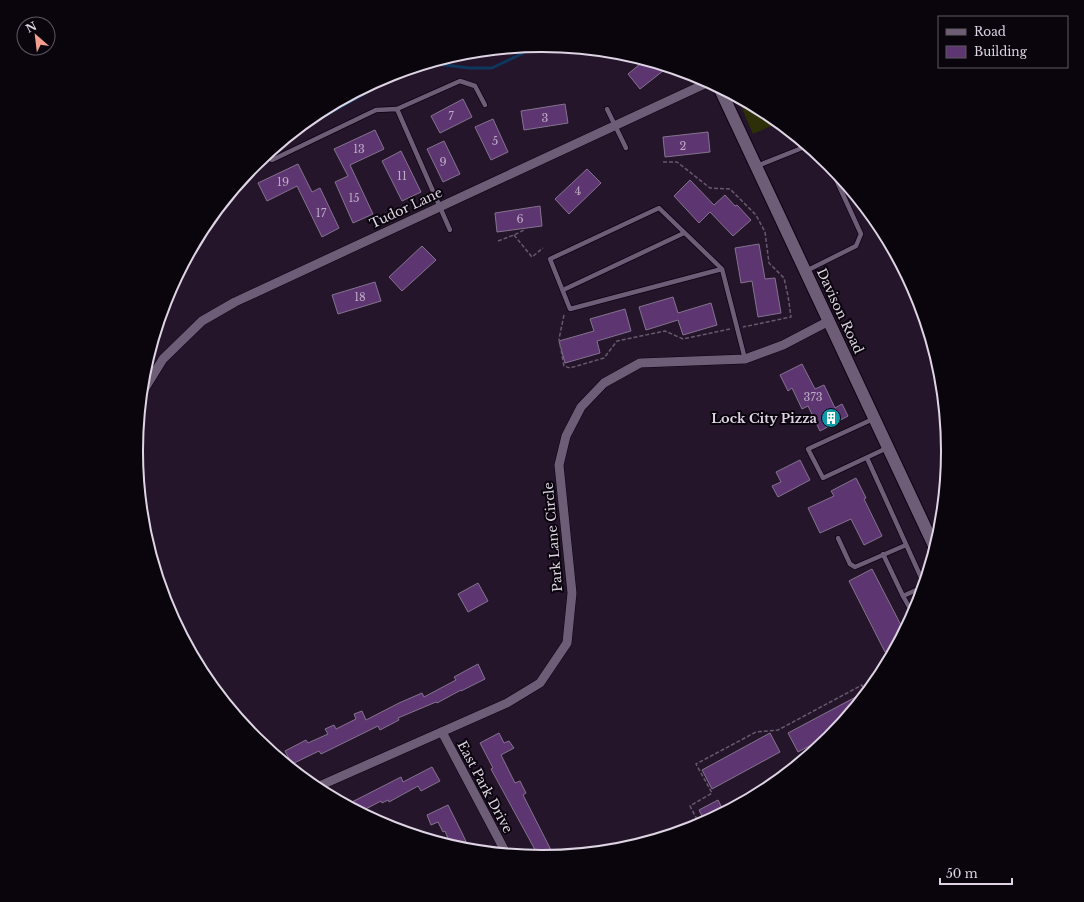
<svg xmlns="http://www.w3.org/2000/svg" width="1084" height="902" font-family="'Libre Baskerville',serif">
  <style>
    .green { fill: #2c2f08 }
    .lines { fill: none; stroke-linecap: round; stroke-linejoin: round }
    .stream { stroke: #0e375e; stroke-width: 3 }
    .building { fill: #5d3671; stroke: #84738e }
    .lane-casing { stroke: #0d0213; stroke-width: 6 }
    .street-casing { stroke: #0d0213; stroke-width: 10 }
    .secondary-casing { stroke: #0d0213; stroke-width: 14 }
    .path { stroke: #675a6d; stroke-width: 1.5; stroke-dasharray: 4 2; stroke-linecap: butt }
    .lane { stroke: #6e5d77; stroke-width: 4.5 }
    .street { stroke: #6e5d77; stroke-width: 9 }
    .secondary { stroke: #6e5d77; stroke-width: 12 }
    .labels { text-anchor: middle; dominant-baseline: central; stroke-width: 4; stroke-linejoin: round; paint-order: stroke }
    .number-label { font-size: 11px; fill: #beacc6 }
    .street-label { font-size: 13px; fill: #ded4e3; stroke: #0a050d }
    .poi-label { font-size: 13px; font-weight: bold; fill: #ded4e3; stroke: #0a050d; text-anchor: end }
    .rim { fill: none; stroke: #ded4e3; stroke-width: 2 }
  </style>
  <rect width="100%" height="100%" fill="#24152b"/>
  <path class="green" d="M737,97l31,17 8,6v4l-23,10z"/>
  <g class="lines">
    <g class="stream">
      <path d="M429,63l40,5h23l48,-23"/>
      <path d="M281,142l49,-29 73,-41 14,-5"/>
    </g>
  </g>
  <g class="building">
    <path d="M645,60l23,7 -28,22 -12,-15z"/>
    <path d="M463,99l9,18 -32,16 -9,-17z"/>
    <path d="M565,104l3,19 -44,7 -3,-19z"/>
    <path d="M493,119l15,33 -17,8 -16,-33z"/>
    <path d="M375,130l9,19 -34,16 23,49 -20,9 -18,-41 13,-6 -14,-27z"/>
    <path d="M708,132l2,20 -45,5 -2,-20z"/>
    <path d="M444,141l16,33 -17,8 -16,-33z"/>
    <path d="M401,151l20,41 -19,9 -20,-40z"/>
    <path d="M298,164l14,28 8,-4 19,40 -17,9 -25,-51 -30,15 -9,-18z"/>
    <path d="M587,169l14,14 -32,31 -14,-15z"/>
    <path d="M690,180l24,25 11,-10 10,11 2,-1 14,15 -18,16 -23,-24 -11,11 -25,-27z"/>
    <path d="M540,206l2,20 -45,6 -2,-19z"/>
    <path d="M759,244l6,35 10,-1 6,35 -23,4 -6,-36 -11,2 -6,-35z"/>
    <path d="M422,246l14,14 -34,31 -13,-14z"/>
    <path d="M375,282l6,19 -43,13 -6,-19z"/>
    <path d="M673,297l5,16 33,-10 6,22 -34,10 -5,-15 -32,10 -7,-23z"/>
    <path d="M625,309l6,22 -34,10 3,12 -35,10 -6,-22 35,-10 -4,-12z"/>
    <path d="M802,364l13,25 9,-4 11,23 7,-4 6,12 -28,15 -12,-25 -6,3 -10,-21 -4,3 -8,-16z"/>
    <path d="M800,460l10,20 -32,17 -6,-11 9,-4 -5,-10z"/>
    <path d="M856,478l10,20 -2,1 18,37 -18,9 -13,-26 -31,14 -12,-25 26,-12 -3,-5z"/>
    <path d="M872,569l32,62 -8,15 -11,6 -36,-71z"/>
    <path d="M478,583l10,18 -20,11 -10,-18z"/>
    <path d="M478,664l7,15 -24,12v-1l-24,13 -1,-1 -38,16 1,2 -19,10 -2,-4 -57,28 -2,-3 -27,13 -7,-13 21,-11 2,3 20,-9 -3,-5 9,-4 2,4 20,-10 -2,-5 8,-3 4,9 33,-17 23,-10 2,4 32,-17 -2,-3z"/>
    <path d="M867,691l-35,43 -34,18 -10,-19z"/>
    <path d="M499,733l5,10 5,-2 5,7 -13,7 14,28 5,-2 6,12 -3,2 28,55 -1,1 3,5 -14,1 -48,-88 2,-1 -13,-25z"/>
    <path d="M770,733l10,19 -68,37 -10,-19z"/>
    <path d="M432,767l8,14 -19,10 -3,-5 -29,16 -1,-2 -6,3 -1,-2 -21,11 -7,-4 -3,-5 51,-26 2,5z"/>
    <path d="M718,800l6,12 -19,10 -6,-12z"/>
    <path d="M448,805l14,28 8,17 -7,-1 -12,-3 -6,-15 -2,1 -5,-10 -7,3 -4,-10z"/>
  </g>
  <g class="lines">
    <g class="lane-casing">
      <g id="lane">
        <path d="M397,109l63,-28 15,5 10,19"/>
        <path d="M607,109l19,39"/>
        <path d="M272,160l104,-50 21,-1 53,121"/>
        <path d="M757,166l50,-20"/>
        <path d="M722,269l-152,40 -20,-50 109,-51 63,61 23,90"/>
        <path d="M806,271l50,-25 5,-12 -32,-70"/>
        <path d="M563,290l121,-57"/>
        <path d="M873,419l-65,30 15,29 64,-30"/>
        <path d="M867,458l57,126"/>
        <path d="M838,538l12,26 5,3 51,-22"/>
        <path d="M883,554l20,42"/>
        <path d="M913,614l-10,-18 20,-9"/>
        <path d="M752,797c3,-7 11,-12 18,-11"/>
      </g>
    </g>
    <g class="street-casing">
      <g id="street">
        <path d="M142,393l21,-34 39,-38 33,-19 474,-220"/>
        <path d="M442,732l64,121"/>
        <path d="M319,790l-2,-3 190,-84 33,-20 27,-40 5,-50 -13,-128 7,-29 15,-29 23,-24 36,-20 105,-4 38,-14 46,-24"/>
      </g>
    </g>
    <g class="secondary-casing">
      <path id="secondary" d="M719,87l216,461"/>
    </g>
    <g class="path">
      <path d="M663,162h14l33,26 20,1 26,26 9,17 4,31 15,15 4,18 3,21 -48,10"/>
      <path d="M514,235l18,22 11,-9"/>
      <path d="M498,241l16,-6 10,-5"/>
      <path d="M564,315l-5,24 5,27 6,2 34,-10 13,-17 48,-10 18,8 47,-10"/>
      <path d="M700,825l-10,-19 22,-13 -16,-29 60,-32 22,-2 84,-45 4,8"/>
    </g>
    <use href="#lane" class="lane"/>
    <use href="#street" class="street"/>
    <use href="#secondary" class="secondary"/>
  </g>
  <defs>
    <g id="building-disc" transform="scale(1)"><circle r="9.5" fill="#0f9aa8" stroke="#0a050d"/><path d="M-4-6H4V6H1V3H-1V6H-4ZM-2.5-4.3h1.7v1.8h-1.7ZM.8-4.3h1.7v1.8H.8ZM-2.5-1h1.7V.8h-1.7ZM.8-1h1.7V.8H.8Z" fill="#fff"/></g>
  </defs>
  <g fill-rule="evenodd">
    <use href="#building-disc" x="831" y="418"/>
  </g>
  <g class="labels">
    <g class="number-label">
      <text x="451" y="116">7</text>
      <text x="545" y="118">3</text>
      <text x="495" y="141">5</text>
      <text x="683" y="146">2</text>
      <text x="359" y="149">13</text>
      <text x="443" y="162">9</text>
      <text x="402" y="176">11</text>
      <text x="283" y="182">19</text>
      <text x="578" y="191">4</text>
      <text x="354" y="198">15</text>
      <text x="321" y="213">17</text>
      <text x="520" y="219">6</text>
      <text x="360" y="297">18</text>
      <text x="813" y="397">373</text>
    </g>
    <g class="street-label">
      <text transform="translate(406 208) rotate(-25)">Tudor Lane</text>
      <text transform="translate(840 311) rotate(65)">Davison Road</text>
      <text transform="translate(553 537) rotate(-95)">Park Lane Circle</text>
      <text transform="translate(485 787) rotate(62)">East Park Drive</text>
    </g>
    <g class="poi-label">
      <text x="817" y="418">Lock City Pizza</text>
    </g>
  </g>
  <path d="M0 0H1084V902H0ZM143 451a399 399 0 1 1 798 0a399 399 0 1 1-798 0Z" fill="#0a050d" fill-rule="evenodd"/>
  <path class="rim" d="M143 451a399 399 0 1 1 798 0a399 399 0 1 1-798 0Z"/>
  <rect x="938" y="16" width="130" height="52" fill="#0a050d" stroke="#5f5863"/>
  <rect x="946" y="29" width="20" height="6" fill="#6e5d77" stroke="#5f5863"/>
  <text x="974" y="36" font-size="12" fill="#ded4e3">Road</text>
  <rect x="946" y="46" width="20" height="12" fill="#5d3671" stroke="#5f5863"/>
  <text x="974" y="56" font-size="12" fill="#ded4e3">Building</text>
  <g transform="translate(36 36) rotate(332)"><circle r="19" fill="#0a050d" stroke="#5f5863"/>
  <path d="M0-3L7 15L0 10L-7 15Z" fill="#f59d8f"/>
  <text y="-6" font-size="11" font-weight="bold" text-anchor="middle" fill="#ded4e3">N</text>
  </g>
  <path d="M940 878v6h72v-6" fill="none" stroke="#ded4e3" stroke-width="2"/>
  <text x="946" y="878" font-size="12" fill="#ded4e3" stroke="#0a050d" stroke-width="3" paint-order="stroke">50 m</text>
</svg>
